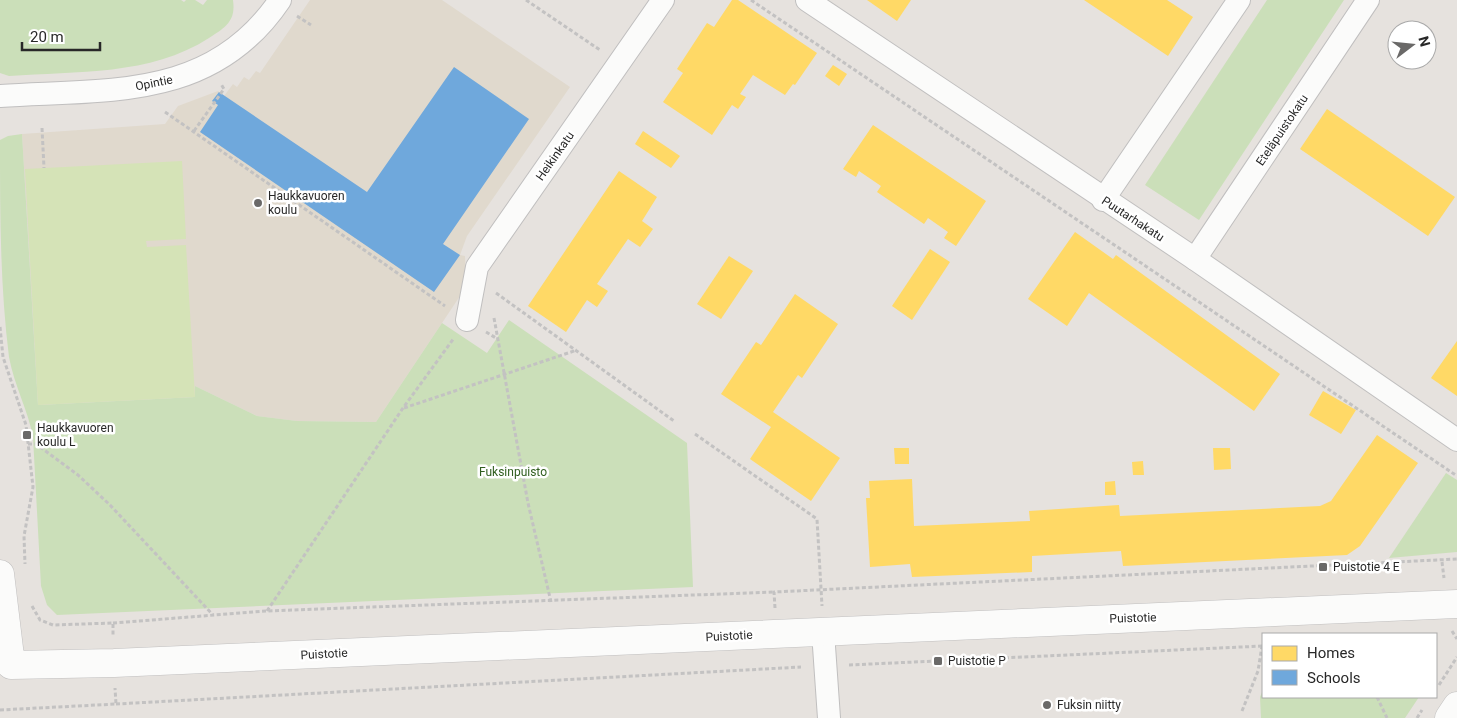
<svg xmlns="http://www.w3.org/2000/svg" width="1457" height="718" font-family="Roboto,sans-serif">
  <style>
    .education { fill: #e0d9cd }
    .green { fill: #cbdfb9 }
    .pitch { fill: #d5e3b7 }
    .homes { fill: #ffd966 }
    .schools { fill: #6fa8dc }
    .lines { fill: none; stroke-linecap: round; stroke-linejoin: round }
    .minor-casing { stroke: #c0bfbf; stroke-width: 24 }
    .tertiary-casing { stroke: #c0bfbf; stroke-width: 29 }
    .secondary-casing { stroke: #c0bfbf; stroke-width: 29 }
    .path { stroke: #c3c2c2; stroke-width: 3; stroke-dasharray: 4 2.5; stroke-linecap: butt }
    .minor { stroke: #fbfbfa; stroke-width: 22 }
    .tertiary { stroke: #fbfbfa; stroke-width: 28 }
    .secondary { stroke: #fbfbfa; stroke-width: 28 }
    .poi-dot { fill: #6a6968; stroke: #fff; stroke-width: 2 }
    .labels { text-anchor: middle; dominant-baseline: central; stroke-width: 5; stroke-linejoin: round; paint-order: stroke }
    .street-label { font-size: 12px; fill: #282828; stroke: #fff }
    .poi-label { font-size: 12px; fill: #282828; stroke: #fff; text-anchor: start }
    .park-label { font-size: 12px; fill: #305e1f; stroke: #fff }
  </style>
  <rect width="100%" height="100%" fill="#e6e2de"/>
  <path class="education" d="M310,0h132l128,87 -103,149 -7,19 5,1 1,31 -90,135 -79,-1 -40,-5 -62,-30v11l-157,8 -16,-271 143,-10 13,-18 40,-15 6,5 9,-12 4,3 7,-10 5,3 7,-9 4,2z"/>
  <g class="green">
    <path d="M0,0h181l3,2 2,-2h9l8,5 4,-5h26c3,21 -7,27 -24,38 -59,38 -132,33 -200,38l-9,-3z"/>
    <path d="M1267,0h77l-145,220 -54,-35z"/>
    <path d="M22,134l16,271 157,-8v-11l62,30 40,5 79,1 66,-99 45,30 22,-33 178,123 6,144 -636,28 -10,-10 -6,-19 -8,-149c-5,-27 -19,-52 -24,-80 -9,-71 -9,-145 -9,-217l8,-4z"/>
    <path d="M1446,473l11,7v72l-68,6z"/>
    <path d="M1263,690v7h156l-14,21h-144l-1,-21z"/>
  </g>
  <path class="pitch" d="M182,161l4,78 -40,2 1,6 39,-2 9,152 -157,8 -13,-236z"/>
  <g class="homes">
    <path d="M732,0h6l79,53 -22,32 -2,-1 -8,11 -32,-20 -13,19 6,3 -8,12 -6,-4 -20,30 -49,-33 20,-29 -6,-4 30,-46 7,4z"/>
    <path d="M867,0h44l-14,21z"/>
    <path d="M1084,0h83l26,17 -25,39z"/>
    <path d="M833,65l14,9 -8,12 -14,-10z"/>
    <path d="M1327,109l128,88 -27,39 -128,-87z"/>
    <path d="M873,125l113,76 -30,45 -12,-8 4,-6 -20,-14 -4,6 -47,-32 4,-6 -22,-15 -3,6 -13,-8z"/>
    <path d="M643,131l37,25 -9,12 -36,-24z"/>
    <path d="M619,171l38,26 -15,24 11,8 -13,18 -12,-8 -31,45 11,7 -11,16 -10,-7 -21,32 -38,-26z"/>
    <path d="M1075,232l38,27 3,-4 164,119 -26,37 -165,-118 -22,33 -39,-27z"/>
    <path d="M930,249l20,13 -38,58 -20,-14z"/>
    <path d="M729,256l24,15 -32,48 -24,-15z"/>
    <path d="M795,294l43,30 -36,54 -4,-3 -25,37 67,46 -29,43 -61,-42 21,-32 -50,-33 35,-52 5,3z"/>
    <path d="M1457,341v55l-26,-18z"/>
    <path d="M1323,391l33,19 -15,24 -32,-19z"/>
    <path d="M1377,435l41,28 -58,83 -13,9 -224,11 -2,-15 -89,5v16l-120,5 -2,-13 -40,3 -4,-69h4l-1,-17 43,-2 2,47 116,-5 -1,-10 90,-6 1,11 200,-10 11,-5z"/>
    <path d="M894,448h15v16h-14z"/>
    <path d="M1213,448h17l1,21 -17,1z"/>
    <path d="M1143,461l1,14h-11l-1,-13z"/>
    <path d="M1115,481l1,14h-11v-13z"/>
  </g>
  <path class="schools" d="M454,67l75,52 -86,125 17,11 -26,37 -234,-160 18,-27 -6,-4 7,-9 148,100z"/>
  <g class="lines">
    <g class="minor-casing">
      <g id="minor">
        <path d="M807,0l388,259 262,181"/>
        <path d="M0,96c108,-7 212,5 280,-96"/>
        <path d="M1103,200l136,-200"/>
        <path d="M1195,259l173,-259"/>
        <path d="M467,320l10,-53 186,-267"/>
        <path d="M823,632l6,86"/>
      </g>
    </g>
    <g class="tertiary-casing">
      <path id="tertiary" d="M1449,718l8,-12"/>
    </g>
    <g class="secondary-casing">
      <path id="secondary" d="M0,574l11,91 103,-2 1343,-59"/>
    </g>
    <g class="path">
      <path d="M526,0l74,50"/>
      <path d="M751,0l706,476"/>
      <path d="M297,16l14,9"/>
      <path d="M165,112l280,194"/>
      <path d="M42,128l2,40"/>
      <path d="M194,131l30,-42 -3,-5"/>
      <path d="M496,293l178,128"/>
      <path d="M494,318l34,185 23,99"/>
      <path d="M0,327l3,30 23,68 7,62 -9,49 1,28"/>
      <path d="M486,332l10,6"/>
      <path d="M404,408l173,-58"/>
      <path d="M695,434l122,85 5,87"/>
      <path d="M28,444h8l42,31 32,30 103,110"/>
      <path d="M1442,562l2,16"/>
      <path d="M32,606l8,14 13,5 60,-2v14"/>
      <path d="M775,608l-1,-16 683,-33"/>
      <path d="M267,611l136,-203 51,-70"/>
      <path d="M113,623l153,-12 508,-19"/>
      <path d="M1452,631l5,8"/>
      <path d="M849,665l414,-19"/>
      <path d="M1439,685l18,-28"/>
      <path d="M1377,697l10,21"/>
      <path d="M116,704l685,-37"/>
      <path d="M0,710l116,-6 -1,-16"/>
      <path d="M1242,711l16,-40 4,-25"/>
      <path d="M1417,718l5,-8"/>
    </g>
    <use href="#minor" class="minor"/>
    <use href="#tertiary" class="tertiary"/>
    <use href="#secondary" class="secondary"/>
  </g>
  <g class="poi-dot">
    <circle cx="258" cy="203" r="5"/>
    <rect x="22" y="430" width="10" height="10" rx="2.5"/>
    <rect x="1318" y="562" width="10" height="10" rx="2.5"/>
    <rect x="933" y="656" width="10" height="10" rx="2.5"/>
    <circle cx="1047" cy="705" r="5"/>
  </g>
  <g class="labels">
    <g class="street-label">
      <text transform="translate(154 83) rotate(-11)">Opintie</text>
      <text transform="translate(1282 130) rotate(-56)">Eteläpuistokatu</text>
      <text transform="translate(555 156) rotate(-55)">Heikinkatu</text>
      <text transform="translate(1133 219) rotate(33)">Puutarhakatu</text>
      <text transform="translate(1133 618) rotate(-2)">Puistotie</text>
      <text transform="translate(729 636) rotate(-3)">Puistotie</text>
      <text transform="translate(324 654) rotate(-3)">Puistotie</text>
    </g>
    <g class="poi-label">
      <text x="268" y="196">Haukkavuoren<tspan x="268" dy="14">koulu</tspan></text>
      <text x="37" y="428">Haukkavuoren<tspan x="37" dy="14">koulu L</tspan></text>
      <text x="1333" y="567">Puistotie 4 E</text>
      <text x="948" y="661">Puistotie P</text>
      <text x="1057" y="705">Fuksin niitty</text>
    </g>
    <g class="park-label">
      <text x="513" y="472">Fuksinpuisto</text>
    </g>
  </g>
  <rect x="1262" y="633" width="175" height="65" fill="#ffffff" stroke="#a9a9a9"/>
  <rect x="1272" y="646" width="25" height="15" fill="#ffd966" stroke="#a9a9a9"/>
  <text x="1307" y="658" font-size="15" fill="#282828">Homes</text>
  <rect x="1272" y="670" width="25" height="15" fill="#6fa8dc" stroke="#a9a9a9"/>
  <text x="1307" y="683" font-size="15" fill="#282828">Schools</text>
  <g transform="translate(1412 45) rotate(74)"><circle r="24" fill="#ffffff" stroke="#a9a9a9"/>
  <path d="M0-4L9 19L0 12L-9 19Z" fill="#6a6968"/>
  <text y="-8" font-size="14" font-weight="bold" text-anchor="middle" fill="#282828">N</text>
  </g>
  <path d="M22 42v8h78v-8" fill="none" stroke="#282828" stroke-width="2.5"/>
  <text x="30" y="42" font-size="15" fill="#282828" stroke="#ffffff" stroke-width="4" paint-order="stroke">20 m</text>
</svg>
